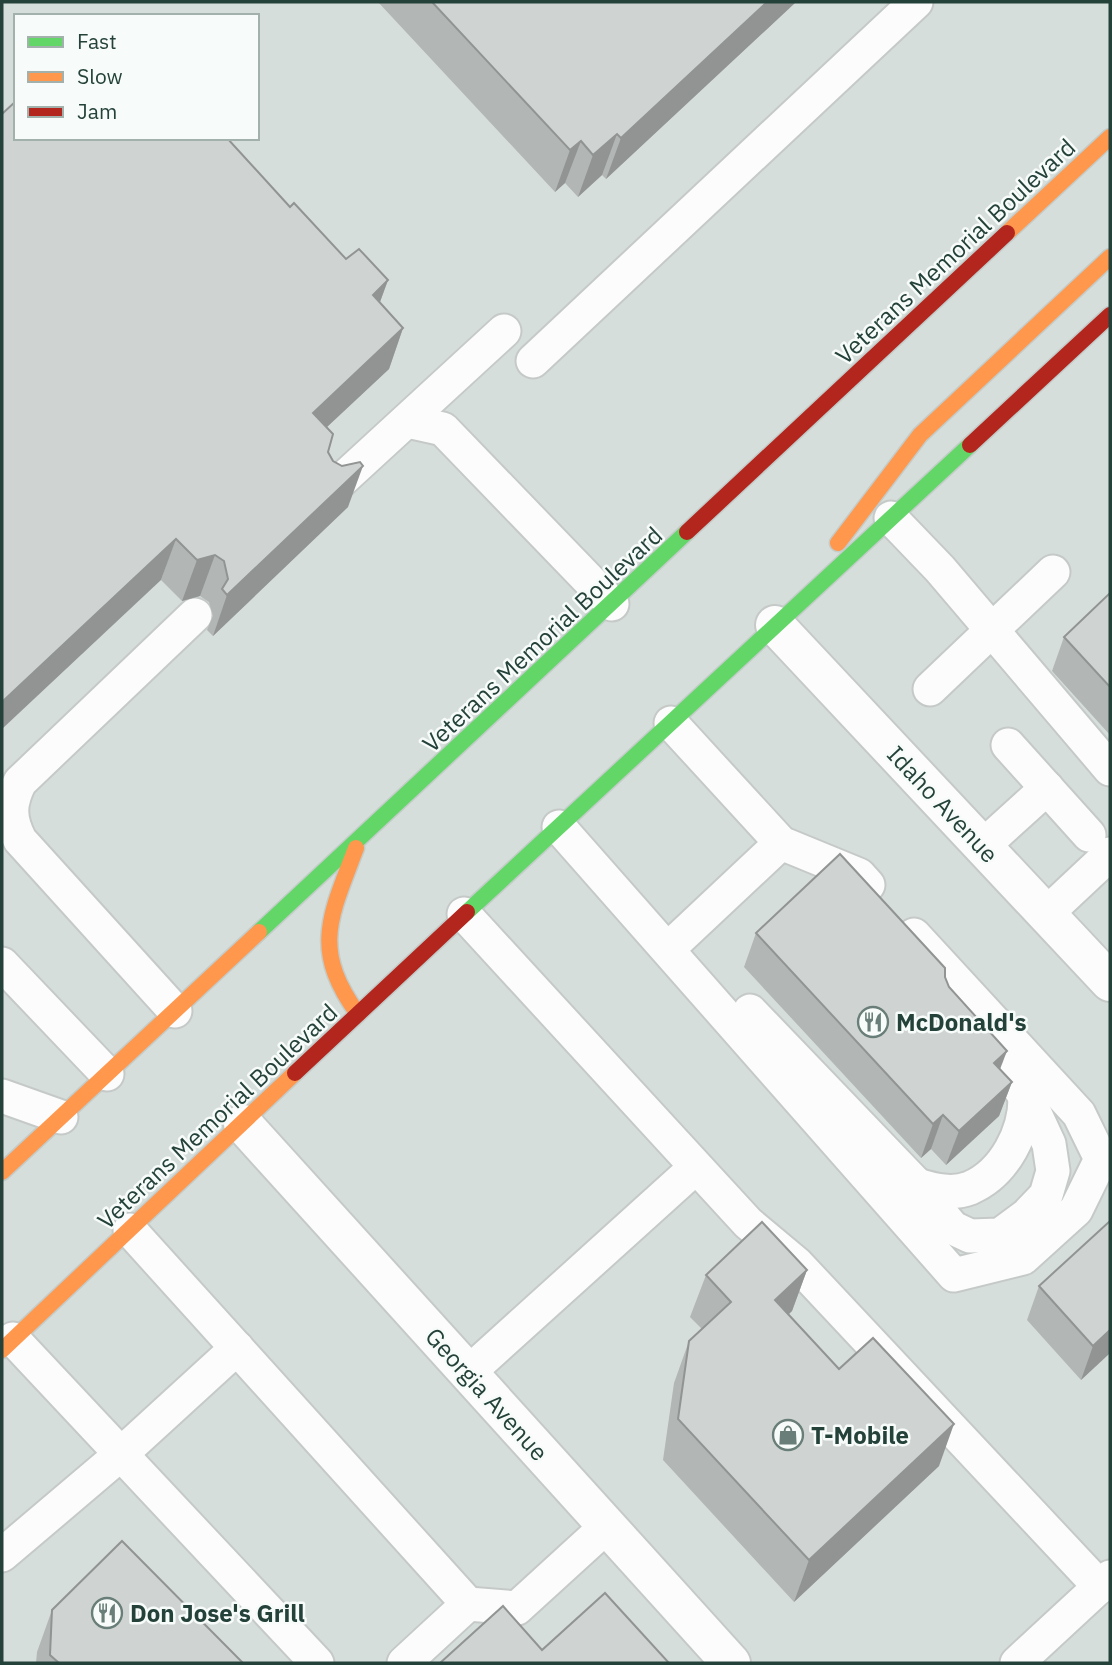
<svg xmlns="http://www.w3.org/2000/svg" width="1112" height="1665" font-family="'IBM Plex Sans',sans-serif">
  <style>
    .built { fill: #d6dedb; fill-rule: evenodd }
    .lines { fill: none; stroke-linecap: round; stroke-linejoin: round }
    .lane-casing { stroke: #c5cac8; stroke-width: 37 }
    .street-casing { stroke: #c5cac8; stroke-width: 42 }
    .fast-casing { stroke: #c3ccc9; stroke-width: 19 }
    .slow-casing { stroke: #c3ccc9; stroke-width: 19 }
    .jam-casing { stroke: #c3ccc9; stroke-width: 19 }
    .lane { stroke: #fcfcfc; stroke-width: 33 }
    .street { stroke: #fcfcfc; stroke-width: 38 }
    .fast { stroke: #63d668; stroke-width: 16 }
    .slow { stroke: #ff974d; stroke-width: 16 }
    .jam { stroke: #b3261e; stroke-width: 16 }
    .wall { fill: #b2b6b5 }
    .shaded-wall { fill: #919493 }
    .building { fill: #cfd4d2; stroke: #919493; stroke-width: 2 }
    .labels { text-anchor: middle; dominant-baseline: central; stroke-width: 5; stroke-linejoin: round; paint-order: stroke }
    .street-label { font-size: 24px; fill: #24423a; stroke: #f7fbf9 }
    .poi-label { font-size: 24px; font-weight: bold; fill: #24423a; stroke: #f7fbf9; text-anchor: start }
  </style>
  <rect width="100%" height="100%" fill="#e8edeb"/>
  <path class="built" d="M2,2h1108v1661h-1108zM16,16h241v122h-241z"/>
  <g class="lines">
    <g class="lane-casing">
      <g id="lane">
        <path d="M533,361l383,-359"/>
        <path d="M407,421l36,8 169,175"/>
        <path d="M332,489l172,-158"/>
        <path d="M891,518l49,51 170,200"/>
        <path d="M930,689l123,-117"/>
        <path d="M671,723l110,120 78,32 9,10"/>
        <path d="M1008,745l81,90"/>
        <path d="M559,827l395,448 69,-17 53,-48 25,-51 -22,-45 -165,-179"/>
        <path d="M983,846l64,-58"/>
        <path d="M464,914l284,309 49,41 303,323"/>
        <path d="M1046,914l64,-60"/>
        <path d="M668,949l113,-106"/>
        <path d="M2,964l105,110"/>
        <path d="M175,1011l-155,-171c-11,-22 -11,-36 0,-58l175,-167"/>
        <path d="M750,1011l167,174 36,43 17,8 30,-1 27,-20 19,-20 7,-24 -4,-27 -18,-39 -22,-32 -37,-41"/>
        <path d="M2,1096l59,21"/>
        <path d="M917,1185c17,5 35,10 53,3 35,-15 56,-57 55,-93"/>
        <path d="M130,1230l338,374 -64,59"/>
        <path d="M13,1339l304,324"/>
        <path d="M468,1373l228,-206"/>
        <path d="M2,1555l119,-101 116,-106"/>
        <path d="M468,1604l49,4 90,-82"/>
        <path d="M1017,1663l93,-86"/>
      </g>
    </g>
    <g class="street-casing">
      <g id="street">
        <path d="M775,625l335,357"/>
        <path d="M243,1124l488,539"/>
      </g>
    </g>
    <g class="fast-casing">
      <g id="fast">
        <path d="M467,912l503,-467"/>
        <path d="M259,932l428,-400"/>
      </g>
    </g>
    <g class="slow-casing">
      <g id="slow">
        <path d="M1007,233l103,-96"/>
        <path d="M838,543l82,-108 190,-178"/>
        <path d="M356,848c-26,69 -45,101 2,166"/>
        <path d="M2,1172l257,-240"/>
        <path d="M2,1350l293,-277"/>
      </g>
    </g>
    <g class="jam-casing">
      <g id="jam">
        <path d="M970,445l140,-130"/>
        <path d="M687,532l320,-299"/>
        <path d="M295,1073l172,-161"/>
      </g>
    </g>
    <use href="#lane" class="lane"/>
    <use href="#street" class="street"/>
    <use href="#fast" class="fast"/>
    <use href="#slow" class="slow"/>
    <use href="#jam" class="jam"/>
  </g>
  <g class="wall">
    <path d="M378,2h418l-190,177 -4,-4 -24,22 -13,-14 -10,9z"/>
    <path d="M290,207l56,52 42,21 -8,22 23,26 -14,41 -62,58 1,25 20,55 -135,129 -6,-6 6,-14 -4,-14 -9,-6 -18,5 -21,-21z"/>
    <path d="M1110,593v142l-58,-64 12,-34z"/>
    <path d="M756,933l189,44 4,10 51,82 12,13 -13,34 -53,49 -15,-16 -10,9 -177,-191z"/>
    <path d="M1110,1221v132l-29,27 -54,-60 12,-34z"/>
    <path d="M807,1270l-15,41 -4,4 51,54 100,97 -145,136 -131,-142 11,-77 15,-42 13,-12 -12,-12 16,-42z"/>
    <path d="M52,1610l191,53h-207l1,-11z"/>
  </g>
  <g class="shaded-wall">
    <path d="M767,2h29l-190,177 15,-41z"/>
    <path d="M617,134l-15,41 -24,22 15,-42z"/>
    <path d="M581,141l-16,42 -10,9 15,-42z"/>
    <path d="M388,280l-15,41v-26z"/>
    <path d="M403,328l-14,41 -91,85 15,-41z"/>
    <path d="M363,466l-15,41 -135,129 14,-41z"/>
    <path d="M176,539l-15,41 -159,149v-27z"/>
    <path d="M215,555l-15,41 -18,5 15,-41z"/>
    <path d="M1007,1051l-13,34v-22z"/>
    <path d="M1012,1082l-13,34 -53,49 13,-34z"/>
    <path d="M943,1115l-12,34 -10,9 12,-34z"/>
    <path d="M807,1270l-15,41 -33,31 16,-42z"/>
    <path d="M1110,1330v23l-29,27 12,-34z"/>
    <path d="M954,1424l-15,42 -145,136 15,-42z"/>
  </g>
  <g class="building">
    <path d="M432,2h335l-146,136 -4,-4 -24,21 -12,-14 -11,9z"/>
    <path d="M16,101v37h211l63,69 4,-4 52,56 13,-10 29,31 -15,15 30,33 -90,85 20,21 -5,18 5,9 9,5 18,-4 3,4 -136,129 -5,-6 6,-10 -4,-18 -9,-6 -18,5 -21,-21 -174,163v-588z"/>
    <path d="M1110,593v94l-46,-50z"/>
    <path d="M840,854l105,114v9l4,10 58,64 -13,12 18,19 -53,49 -16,-16 -10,9 -177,-191z"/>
    <path d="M1110,1221v109l-17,16 -54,-60z"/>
    <path d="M762,1222l45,48 -32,30 64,69 34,-31 81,86 -145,136 -131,-141 11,-78 42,-39 -25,-27z"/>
    <path d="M122,1541l121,122h-184l-9,-8 2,-45z"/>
    <path d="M605,1593l64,70h-229l63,-57 39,44z"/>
  </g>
  <defs>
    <g id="restaurant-ring" transform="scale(1.575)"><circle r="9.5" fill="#f7fbf9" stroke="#697e78" stroke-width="1.5"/><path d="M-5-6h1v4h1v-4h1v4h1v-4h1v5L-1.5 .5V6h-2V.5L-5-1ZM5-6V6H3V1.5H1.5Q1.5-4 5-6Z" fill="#697e78"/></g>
    <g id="shop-ring" transform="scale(1.575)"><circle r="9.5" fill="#f7fbf9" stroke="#697e78" stroke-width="1.5"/><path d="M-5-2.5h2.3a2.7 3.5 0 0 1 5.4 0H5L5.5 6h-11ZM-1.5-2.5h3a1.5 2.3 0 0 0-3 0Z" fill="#697e78"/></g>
  </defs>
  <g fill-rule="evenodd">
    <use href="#restaurant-ring" x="873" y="1022"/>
    <use href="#shop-ring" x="788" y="1435"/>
    <use href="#restaurant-ring" x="107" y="1613"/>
  </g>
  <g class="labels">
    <g class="street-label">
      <text transform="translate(955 251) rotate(-43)">Veterans Memorial Boulevard</text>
      <text transform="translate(542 639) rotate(-43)">Veterans Memorial Boulevard</text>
      <text transform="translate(943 804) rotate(47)">Idaho Avenue</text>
      <text transform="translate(217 1116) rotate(-43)">Veterans Memorial Boulevard</text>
      <text transform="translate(487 1394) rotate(48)">Georgia Avenue</text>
    </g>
    <g class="poi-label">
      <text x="896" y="1022">McDonald's</text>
      <text x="811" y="1435">T-Mobile</text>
      <text x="130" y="1613">Don Jose's Grill</text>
    </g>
  </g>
  <rect width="1112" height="1665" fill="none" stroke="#24423a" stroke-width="7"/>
  <rect x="14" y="14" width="245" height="126" fill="#f7fbf9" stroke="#a3b1ad" stroke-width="2"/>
  <rect x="28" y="37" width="35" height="10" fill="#63d668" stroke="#a3b1ad" stroke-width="2"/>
  <text x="77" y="49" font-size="21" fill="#24423a">Fast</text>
  <rect x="28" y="72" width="35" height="10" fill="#ff974d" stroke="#a3b1ad" stroke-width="2"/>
  <text x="77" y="84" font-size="21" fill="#24423a">Slow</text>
  <rect x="28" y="107" width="35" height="10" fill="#b3261e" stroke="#a3b1ad" stroke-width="2"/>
  <text x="77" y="119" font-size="21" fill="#24423a">Jam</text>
</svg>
